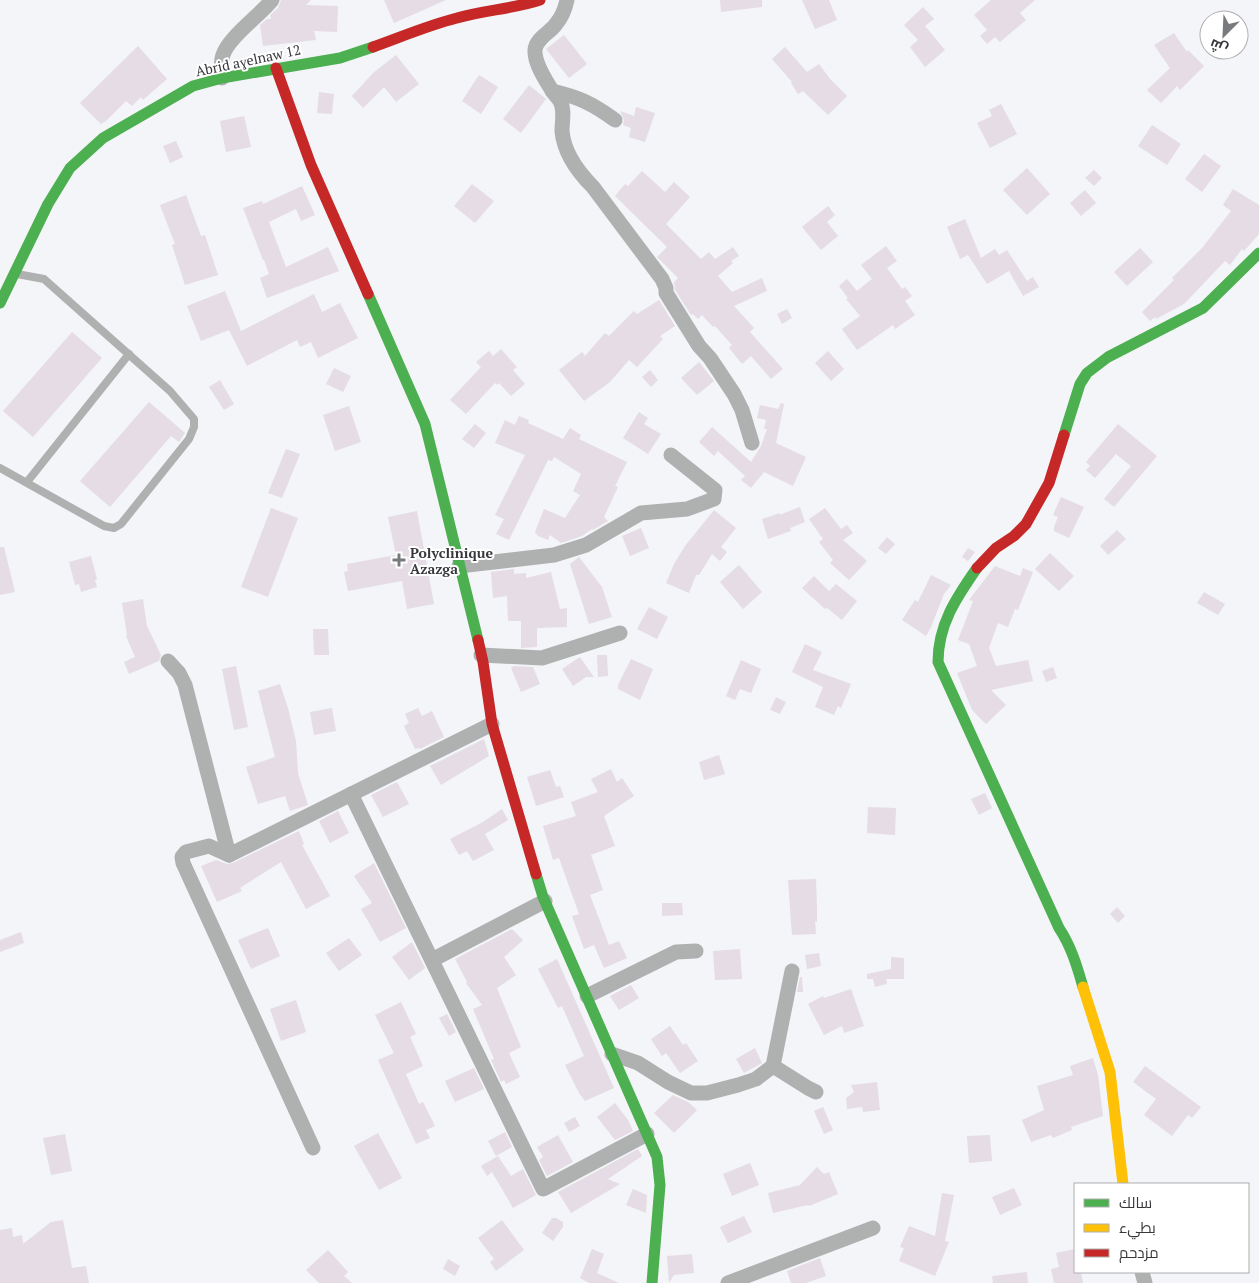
<svg xmlns="http://www.w3.org/2000/svg" width="1259" height="1283" font-family="'PT Serif',Cairo,serif">
  <style>
    .building { fill: #e5dce5 }
    .lines { fill: none; stroke-linecap: round; stroke-linejoin: round }
    .lane { stroke: #afb1b1; stroke-width: 8 }
    .street { stroke: #afb1b1; stroke-width: 15 }
    .fast { stroke: #4caf50; stroke-width: 11 }
    .slow { stroke: #ffc107; stroke-width: 11 }
    .jam { stroke: #c62828; stroke-width: 11 }
    .poi-dot { fill: #797a7d; stroke: #fff; stroke-width: 2 }
    .labels { text-anchor: middle; dominant-baseline: central; stroke-width: 4; stroke-linejoin: round; paint-order: stroke }
    .street-label { font-size: 14px; fill: #37383b; stroke: #fff }
    .poi-label { font-size: 14px; font-weight: bold; fill: #37383b; stroke: #fff; text-anchor: start }
  </style>
  <rect width="100%" height="100%" fill="#f3f5f8"/>
  <g class="building">
    <path d="M281,0h30l-5,5 32,1 -1,26 -23,-1 2,9 -53,6 -3,-21 7,-6h4l-1,-4 8,-7z"/>
    <path d="M384,0h62l-52,23z"/>
    <path d="M720,0h42v7l-41,5z"/>
    <path d="M802,0h27l8,20 -22,9z"/>
    <path d="M991,0h44l-15,13 6,7 -26,22 -5,-5 -8,7 -7,-8 7,-6 -13,-15z"/>
    <path d="M923,7l11,12 -9,7 20,24 -20,17 -15,-20 8,-7 -14,-15z"/>
    <path d="M1174,33l13,19 1,-2 16,16 -24,24 -3,-4 -16,17 -14,-13 23,-22 -16,-23z"/>
    <path d="M564,35l23,29 -18,14 -23,-29z"/>
    <path d="M138,46l29,33 -22,19 -2,2 -2,-3 -9,9 -6,-5 -19,19 -6,4 -21,-21z"/>
    <path d="M785,47l22,25 12,-8 11,15 17,17 -19,19 -25,-24 -5,3 -7,-11 1,-1 -20,-23z"/>
    <path d="M396,55l23,29 -23,18 -12,-15 -21,21 -11,-12 21,-23z"/>
    <path d="M479,75l19,12 -17,27 -19,-13z"/>
    <path d="M529,85l17,14 -25,34 -18,-14z"/>
    <path d="M319,92l15,2 -2,20 -15,-1z"/>
    <path d="M1001,104l16,30 -27,14 -13,-25 15,-7 -3,-6z"/>
    <path d="M636,107l19,6 -10,29 -16,-5 2,-9 -8,-3 1,-5 -4,-9 14,5z"/>
    <path d="M244,116l7,31 -25,5 -6,-31z"/>
    <path d="M1152,125l29,19 -14,21 -29,-19z"/>
    <path d="M176,141l7,16 -13,6 -7,-17z"/>
    <path d="M1204,154l17,12 -19,26 -17,-13z"/>
    <path d="M1027,168l23,26 -23,21 -24,-25z"/>
    <path d="M1094,170l8,8 -8,8 -9,-8z"/>
    <path d="M642,171l23,21 9,-10 16,15 -24,27 35,35 8,-7 6,7 18,-12 6,9 -8,5 2,2 -15,13 14,16 30,-14 5,13 -33,15 20,22 -4,4 33,37 -12,10 -20,-23 -9,8 -13,-16 3,-3 -17,-19 -2,1 -11,-12 -4,4 -5,-5 -2,1 -16,-25 -1,-8 4,-4 -21,-21 10,-10 -52,-51 10,-12 3,2z"/>
    <path d="M472,184l22,17 -19,22 -21,-17z"/>
    <path d="M302,186l13,29 -14,6 -5,-12 -27,13 17,45 42,-20 11,24 -72,27 -7,-20 9,-4 -5,-14h-1l-20,-52 19,-7 1,3z"/>
    <path d="M1233,189l26,16v29l-15,17 -2,-2 -12,16 -5,-4 -41,43 -28,15 -1,-2 -5,4 -8,-9 32,-32 -2,-2 30,-30 29,-37 -8,-6z"/>
    <path d="M1085,190l11,13 -15,13 -11,-13z"/>
    <path d="M186,195l15,41 4,-1 13,40 -33,10 -13,-40 3,-1 -15,-39z"/>
    <path d="M828,206l7,9 -8,7 11,14 -17,14 -19,-23z"/>
    <path d="M965,219l16,39 14,-9 4,6 8,-5 20,31 6,-4 6,10 -16,9 -14,-25 -22,13 -19,-29 -8,4 -13,-32z"/>
    <path d="M886,246l11,15 -10,7 15,21 3,-2 7,9 -7,5 10,14 -20,14 -2,-4 -36,25 -15,-21 18,-13 -14,-17 2,-1 -9,-12 8,-7 10,12 15,-12 -11,-14z"/>
    <path d="M1140,248l13,14 -26,24 -13,-14z"/>
    <path d="M225,291l16,40 73,-37 8,18 18,-9 18,35 -40,20 -7,-16 -11,5 -3,-7 -50,26 -18,-36 -28,11 -14,-35z"/>
    <path d="M659,300l16,26 -15,10 3,3 -26,28 -8,-7 -19,22 -26,19 -25,-31 23,-18 3,4 20,-23 4,3 25,-25 3,3z"/>
    <path d="M787,309l5,9 -10,6 -5,-10z"/>
    <path d="M72,332l30,26 -69,79 -30,-26z"/>
    <path d="M501,349l16,18 -4,3 12,14 -14,12 -12,-13 -2,2 -2,-2 -29,31 -16,-14 31,-33 -5,-5 13,-11 4,5z"/>
    <path d="M828,351l16,18 -13,12 -16,-18z"/>
    <path d="M699,362l15,19 -17,14 -16,-17z"/>
    <path d="M334,368l17,8 -8,16 -17,-8z"/>
    <path d="M650,370l8,10 -7,7 -9,-10z"/>
    <path d="M220,380l14,24 -10,6 -15,-23z"/>
    <path d="M149,402l36,31 -6,9 -8,-6 -61,71 -30,-26z"/>
    <path d="M781,403l3,1 -8,39 30,14 -13,29 -29,-14 -13,16 -10,-8 4,-4 -27,-25 -4,5 -15,-14 13,-15 39,35 10,-16 6,-17h-3l2,-9 -9,-2 3,-13 18,4z"/>
    <path d="M349,406l12,36 -26,9 -12,-36z"/>
    <path d="M639,412l9,6 -4,6 17,10 -13,20 -25,-16z"/>
    <path d="M519,416l10,4 -1,3 35,16 7,-11 11,7 -2,4 48,23 -12,24 3,1 -14,30 4,4 -15,9 -1,-1 -10,7 -21,7 -11,-8 -2,5 -10,-4 -3,-4 9,-23 21,9 15,-23 -7,-4 8,-17 -27,-17 -2,4 -4,-1 -39,80 -13,-6 8,-15 -9,-4 30,-60 -30,-12 10,-23 10,5z"/>
    <path d="M475,424l11,9 -12,15 -12,-9z"/>
    <path d="M1118,424l39,32 -43,51 -10,-8 27,-33 -15,-12 -21,24 -9,-8 4,-4 -4,-4z"/>
    <path d="M286,449l14,5 -18,44 -14,-5z"/>
    <path d="M1061,497l23,10 -15,31 -15,-7v-4l4,-10 -5,-2z"/>
    <path d="M800,507l5,15 -15,6 1,3 -23,8 -6,-20 18,-6 -1,2z"/>
    <path d="M271,508l27,10 -30,79 -27,-10z"/>
    <path d="M825,508l16,21 6,-4 6,8 -10,7 24,21 -18,19 -19,-17 3,-3 -14,-18 4,-3 -14,-20z"/>
    <path d="M714,510l22,18 -15,19 6,5 -7,9 -8,-7 -13,21h-3l-7,18 -23,-10 8,-19 11,-18z"/>
    <path d="M417,511l17,93 -27,5 -5,-28 -54,10 -4,-19 4,-1 -1,-7 49,-9 -8,-38z"/>
    <path d="M641,528l8,20 -19,8 -8,-20z"/>
    <path d="M1117,530l9,9 -18,16 -8,-9z"/>
    <path d="M887,537l8,7 -9,10 -8,-6z"/>
    <path d="M0,547h4l11,45 -15,3z"/>
    <path d="M968,548l7,4 -7,9 -6,-4z"/>
    <path d="M1050,553l24,23 -15,15 -24,-22z"/>
    <path d="M91,556l6,23 -2,1 2,7 -16,5 -2,-8 -4,1 -6,-23z"/>
    <path d="M579,557l23,30 10,30 -23,7 -19,-60z"/>
    <path d="M739,565l23,27 -19,17 -23,-27z"/>
    <path d="M995,566l25,10 3,-8 10,4 -15,38 -3,-1 -7,18 -10,-4 -9,25 7,18 32,-6 5,21 -42,9 15,15 -20,19 -14,-14 -15,-37 20,-7 -8,-22 -11,-4 15,-39 -4,-1z"/>
    <path d="M514,569v5l12,-1v5l25,-6 9,37 7,-1v19l-30,1v19l-16,1v-27h-13l-1,-25 -14,2 -2,-26z"/>
    <path d="M931,575l20,10 -7,9 -13,33 -5,9 -24,-16 13,-20 3,2z"/>
    <path d="M814,576l15,15 7,-7 21,17 -15,19 -15,-12 -2,1 -23,-21z"/>
    <path d="M1204,592l21,12 -7,11 -21,-12z"/>
    <path d="M143,599l4,27 14,29 -2,6 -30,13 -5,-12 11,-5 -9,-21 1,-1 -5,-32z"/>
    <path d="M649,607l19,10 -11,22 -20,-10z"/>
    <path d="M313,629h15l1,26h-15z"/>
    <path d="M805,644l17,8 -9,18 38,14 -10,24 -3,-2 -4,9 -19,-8 8,-20 -31,-15z"/>
    <path d="M597,655h10l1,21 -10,1z"/>
    <path d="M580,657l14,20h-8l-13,9 -11,-17z"/>
    <path d="M631,659l22,10 -13,31 -22,-11v-4z"/>
    <path d="M741,660l20,9 -10,24 -11,-4 -5,11 -9,-4z"/>
    <path d="M236,666l12,61 -14,3 -12,-61z"/>
    <path d="M514,666l19,1 7,17 -19,8 -10,-24z"/>
    <path d="M1053,667l4,11 -11,4 -4,-11z"/>
    <path d="M280,684l8,24 8,33 2,32 10,32 -18,6 -5,-15 -27,8 -12,-37 29,-10 -17,-66z"/>
    <path d="M776,697l10,5 -6,12 -10,-4z"/>
    <path d="M332,708l4,23 -22,4 -4,-23z"/>
    <path d="M418,708l4,8 10,-5 12,26 -24,12 -1,-1 -4,1 -11,-23 5,-3 -4,-9z"/>
    <path d="M484,739l5,17 -48,29 -11,-19z"/>
    <path d="M719,755l6,19 -21,6 -5,-18z"/>
    <path d="M611,769l6,13 5,-4 12,18 -30,20 11,30 -24,9 12,35 -13,5 19,50 10,-4 8,17 -23,10 -10,-23 -10,4 -12,-33 7,-2 -20,-56 -6,2 -10,-34 33,-10 -5,-14 27,-10 -7,-13z"/>
    <path d="M550,770l6,17 4,-1 4,11 -28,9 -9,-29z"/>
    <path d="M397,782l12,22 -26,13 -12,-22z"/>
    <path d="M985,793l7,15 -13,7 -8,-16z"/>
    <path d="M868,807l28,1 -1,27 -28,-2z"/>
    <path d="M502,809l6,11 -23,14 9,16 -21,11 -6,-10 -8,4 -9,-16 33,-17z"/>
    <path d="M338,811l11,22 -19,10 -11,-22z"/>
    <path d="M299,831l5,13 -2,1 28,51 -24,13 -25,-47 -41,26 2,3 -25,11 -16,-36 15,-6 11,4 6,-1z"/>
    <path d="M374,863l32,65 -26,14 -19,-33 11,-6 -18,-27z"/>
    <path d="M816,879l1,29v14l-2,-1 1,13 -24,1 -4,-55z"/>
    <path d="M662,903h20l1,12 -21,1z"/>
    <path d="M1117,907l8,9 -7,7 -8,-9z"/>
    <path d="M268,928l12,28 -29,13 -13,-29z"/>
    <path d="M512,929l11,11 -19,17 12,18 -19,13 24,59 -12,6 11,24 -14,7 -2,-4 -3,2 -10,-22 3,-1 -21,-50 9,-4 -16,-22 1,-1 -12,-23z"/>
    <path d="M21,932l3,11 -24,9v-12z"/>
    <path d="M349,938l13,17 -23,16 -13,-18z"/>
    <path d="M412,942l13,26 -16,12 -17,-23z"/>
    <path d="M740,949l2,30 -27,1 -2,-29z"/>
    <path d="M819,953l2,13 -14,3 -2,-14z"/>
    <path d="M891,957l13,1v21h-18l1,5 -12,3 -2,-8h-6v-5l24,-5z"/>
    <path d="M557,959l57,129 -29,13 -6,-8 -14,-28 19,-9 -22,-50 -4,2 -20,-39z"/>
    <path d="M800,977h2l1,15h-6z"/>
    <path d="M631,985l8,13 -20,12 -9,-14z"/>
    <path d="M851,989l13,37 -20,7 -2,-7 -18,9 -16,-31 15,-8 1,2z"/>
    <path d="M296,1000l10,32 -25,9 -11,-32z"/>
    <path d="M401,1002l15,32 -6,3 13,29 -17,8 13,30 4,-2 12,24 -9,4 4,8 -14,6 -38,-84 16,-7 -19,-38z"/>
    <path d="M447,1014l9,18 -7,4 -10,-18z"/>
    <path d="M670,1026l13,19 3,-2 12,18 -18,12 -14,-20 -4,3 -11,-17z"/>
    <path d="M755,1048l7,15 -18,10 -8,-14z"/>
    <path d="M1093,1058l5,17 5,41 -32,11 1,3 -19,8 -2,-3 -20,7 -9,-22 22,-10 -7,-24 36,-11 -3,-9z"/>
    <path d="M1145,1066l56,41 -9,11 -4,-3 -16,21 -28,-21 12,-16 -23,-17z"/>
    <path d="M474,1068l10,21 -29,13 -10,-21z"/>
    <path d="M877,1082l3,28 -17,2 -1,-5 -15,2 -1,-11 8,-6 -3,-7z"/>
    <path d="M673,1095l15,7 9,8 -23,23 -20,-20z"/>
    <path d="M615,1103l13,17 5,11 -18,9 -18,-23z"/>
    <path d="M823,1107l10,23 -9,4 -10,-23z"/>
    <path d="M575,1117l5,9 -11,6 -5,-9z"/>
    <path d="M505,1132l7,15 -16,9 -8,-15z"/>
    <path d="M378,1133l24,45 -23,12 -25,-44z"/>
    <path d="M65,1134l7,37 -21,4 -8,-37z"/>
    <path d="M558,1135l15,27 -26,14 -8,-16 4,-3 -6,-10z"/>
    <path d="M990,1135l2,26 -23,2 -2,-27z"/>
    <path d="M638,1149l4,7 -34,23 12,5 -49,29 -13,-21z"/>
    <path d="M498,1156l13,20 12,-7 13,26 -23,13 -21,-36 -5,4 -6,-10z"/>
    <path d="M750,1163l9,22 -27,11 -9,-22z"/>
    <path d="M817,1167l7,7 5,-2 9,22 -29,12 -1,-1 -35,8 -5,-20 32,-8z"/>
    <path d="M1014,1188l8,17 -22,10 -8,-18z"/>
    <path d="M633,1189l14,6 -1,18 -20,-8z"/>
    <path d="M942,1193l12,2 -9,46 4,1 -14,34 -36,-15 5,-13 -4,-1 9,-21 26,10z"/>
    <path d="M744,1216l8,16 -24,11 -8,-16z"/>
    <path d="M552,1218h4l7,4v5l-10,14 -11,-8z"/>
    <path d="M63,1220l9,48 14,-2 3,17h-89v-53l12,-2 1,9 9,-2 1,9 28,-22z"/>
    <path d="M502,1220l22,30 -28,21 -6,-9 4,-3 -16,-21z"/>
    <path d="M592,1249l12,5 -7,19 22,10h-30l-9,-5z"/>
    <path d="M1075,1249v23h6l2,11h-29l-3,-14 8,-2 -3,-14z"/>
    <path d="M328,1250l20,22 -4,4 8,7h-33l-13,-13z"/>
    <path d="M692,1254l2,19 -20,2 -5,8 -2,-27z"/>
    <path d="M820,1258l6,18 -20,7h-15l-4,-12z"/>
    <path d="M448,1259l12,7 -5,10 -12,-7z"/>
    <path d="M1027,1272l1,11h-35l-1,-7z"/>
  </g>
  <g class="lines">
    <g class="lane">
      <path d="M0,468l104,58 10,2 7,-4 68,-85 5,-12v-8l-24,-28 -126,-112 -27,-5"/>
      <path d="M27,482l102,-128"/>
    </g>
    <g class="street">
      <path d="M567,0c-2,9 -5,17 -11,24 -6,9 -20,14 -21,26 -1,13 11,31 18,42 2,3 5,6 7,9 5,9 2,20 2,30 2,23 16,41 31,56l69,92 4,9v5l33,53 11,12 24,36 8,16 10,33"/>
      <path d="M222,78c0,-7 -2,-15 1,-23 5,-17 37,-40 49,-55"/>
      <path d="M552,91c27,6 41,13 63,29"/>
      <path d="M459,566l95,-11 32,-10 55,-32 46,-4 27,-10 1,-9 -44,-35"/>
      <path d="M481,655l61,3 78,-25"/>
      <path d="M168,661l11,12 6,12 44,170"/>
      <path d="M351,794l192,395 104,-55"/>
      <path d="M229,855l-20,-9 -23,6 -4,5 1,6 130,285"/>
      <path d="M229,855l263,-131"/>
      <path d="M432,960l113,-59"/>
      <path d="M587,996l89,-44 20,-1"/>
      <path d="M612,1054l26,9 30,19 23,11h16l31,-8 18,-6 17,-13 19,-95"/>
      <path d="M773,1066l35,22 8,4"/>
      <path d="M1142,1272l3,11"/>
      <path d="M728,1283l145,-55"/>
    </g>
    <g class="fast">
      <path d="M368,294l57,130 53,216"/>
      <path d="M0,303l48,-99 22,-36 33,-30 90,-52 29,-8 118,-20 33,-11"/>
      <path d="M1064,435l16,-51 7,-11 21,-16 95,-49 56,-55"/>
      <path d="M977,568c-21,30 -39,57 -39,94l121,266c12,18 18,38 24,59"/>
      <path d="M536,874l7,23 114,260 3,28 -8,98"/>
    </g>
    <path class="slow" d="M1083,987l27,85 13,112"/>
    <g class="jam">
      <path d="M373,47c28,-10 56,-22 84,-29 27,-8 56,-9 83,-18"/>
      <path d="M276,68l35,97 57,129"/>
      <path d="M977,568l19,-20 18,-12 12,-12 23,-41 15,-48"/>
      <path d="M478,640l5,22 9,62 44,150"/>
    </g>
  </g>
  <path class="poi-dot" d="M396.5 552.5h5v5h5v5h-5v5h-5v-5h-5v-5h5z"/>
  <g class="labels">
    <g class="street-label">
      <text transform="translate(248 60) rotate(-12)">Abrid aɣelnaw 12</text>
    </g>
    <g class="poi-label">
      <text x="410" y="552">Polyclinique<tspan x="410" dy="16">Azazga</tspan></text>
    </g>
  </g>
  <rect x="1074" y="1183" width="175" height="90" fill="#ffffff" stroke="#afafb1"/>
  <rect x="1084" y="1199" width="25" height="8" fill="#4caf50" stroke="#afafb1"/>
  <text x="1119" y="1208" font-size="15" fill="#37383b">سالك</text>
  <rect x="1084" y="1224" width="25" height="8" fill="#ffc107" stroke="#afafb1"/>
  <text x="1119" y="1233" font-size="15" fill="#37383b">بطيء</text>
  <rect x="1084" y="1249" width="25" height="8" fill="#c62828" stroke="#afafb1"/>
  <text x="1119" y="1258" font-size="15" fill="#37383b">مزدحم</text>
  <g transform="translate(1224 35) rotate(204)"><circle r="24" fill="#ffffff" stroke="#afafb1"/>
  <path d="M0-4L9 19L0 12L-9 19Z" fill="#797a7d"/>
  <text y="-8" font-size="14" font-weight="bold" text-anchor="middle" fill="#37383b">ش</text>
  </g>
</svg>
